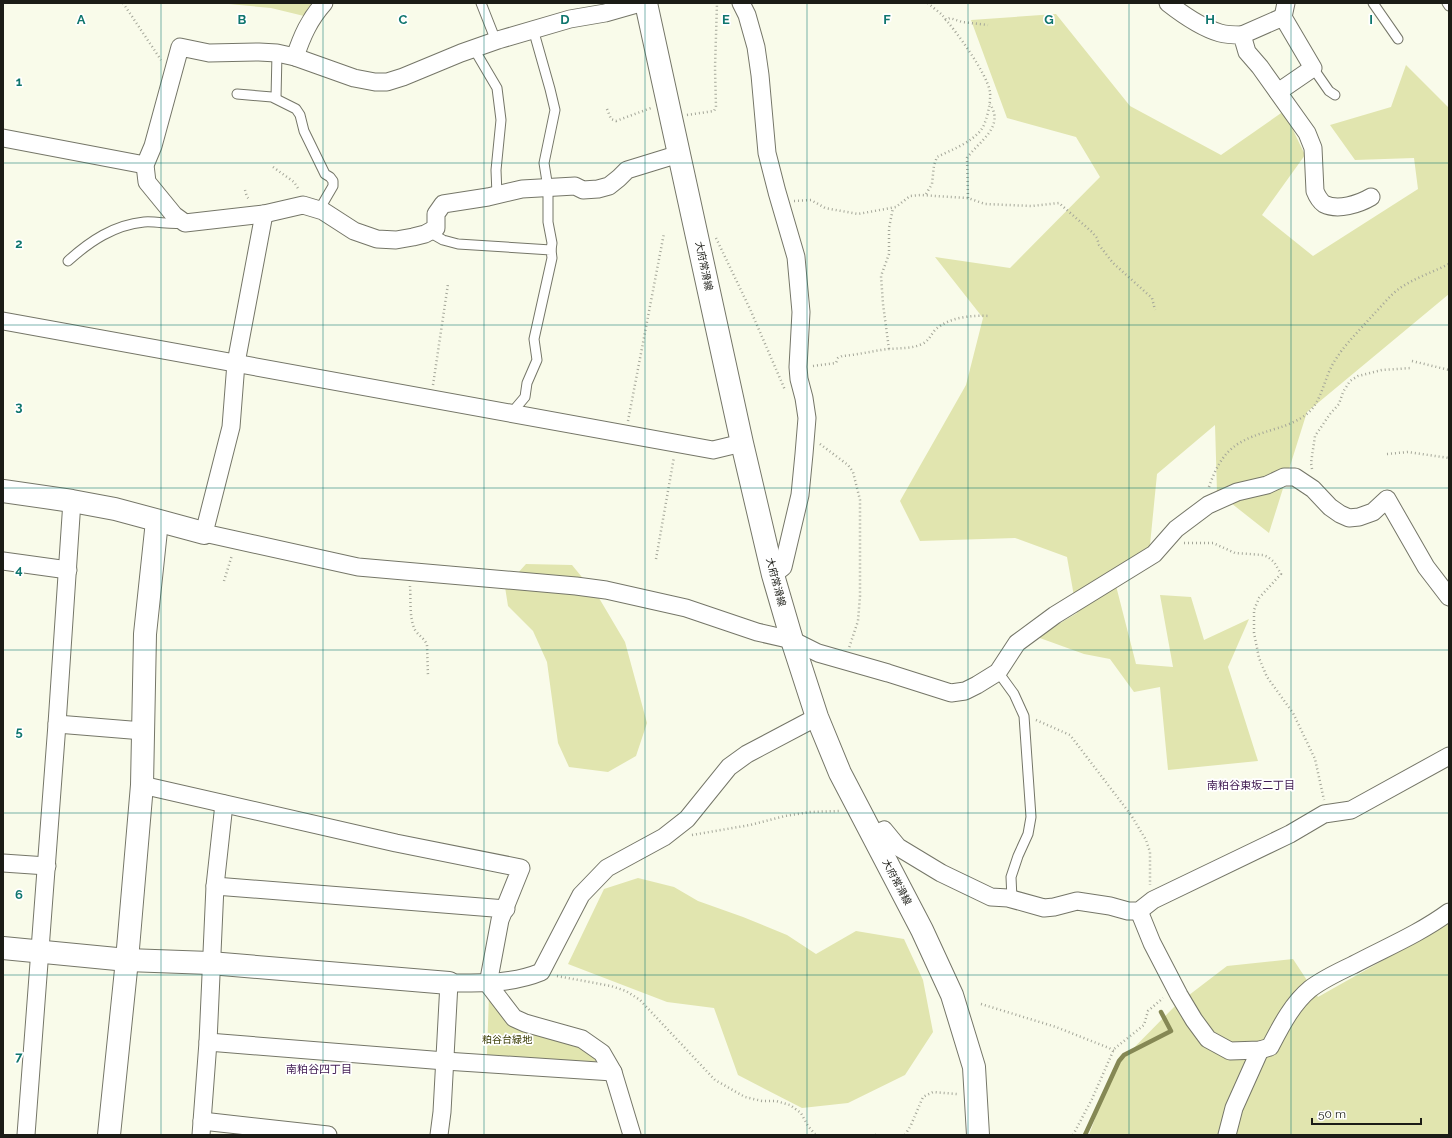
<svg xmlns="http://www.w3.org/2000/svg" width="1452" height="1138" font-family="Raleway,'Noto Sans JP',sans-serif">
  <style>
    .green { fill: #e1e5af }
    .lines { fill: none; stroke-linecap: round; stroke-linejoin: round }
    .stream { stroke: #858854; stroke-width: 4.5 }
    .service-casing { stroke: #757668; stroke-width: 11 }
    .minor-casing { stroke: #757668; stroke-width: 19 }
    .tertiary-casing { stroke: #757668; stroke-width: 24 }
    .secondary-casing { stroke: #757668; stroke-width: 24 }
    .path { stroke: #a4a699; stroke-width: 2.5; stroke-dasharray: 1 3; stroke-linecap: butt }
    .service { stroke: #fff; stroke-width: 9 }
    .minor { stroke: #fff; stroke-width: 17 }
    .tertiary { stroke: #fff; stroke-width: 22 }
    .secondary { stroke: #fff; stroke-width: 22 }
    .grid { fill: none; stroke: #0f766e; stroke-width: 1; stroke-opacity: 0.55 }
    .labels { text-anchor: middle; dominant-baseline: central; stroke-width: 3.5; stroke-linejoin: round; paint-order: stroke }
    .street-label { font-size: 10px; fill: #1b1c16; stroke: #fff }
    .park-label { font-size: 10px; fill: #383a00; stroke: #fff }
    .neighbourhood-label { font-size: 11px; fill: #401b51; stroke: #fff }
    .grid-label { font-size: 13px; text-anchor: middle; font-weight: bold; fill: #0f766e; stroke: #fff; stroke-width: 3.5; stroke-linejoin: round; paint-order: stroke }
  </style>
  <rect width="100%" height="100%" fill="#f9fbea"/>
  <g class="green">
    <path d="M218,3h101l-15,13 -33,-8z"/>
    <path d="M1056,14l74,92 91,49 63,-44 21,44 -43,60 51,41 105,-67 -4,-31 -59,2 -25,-35 61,-18 15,-42 43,43v186l-142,118 -38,121 -52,-41 -2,-67 -58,49 -8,81 -36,19 23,90 37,3 -13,-72 31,2 13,43 45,-21 -21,48 30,94 -90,9 -8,-83 -26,5 -24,-33 -26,-5 -47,-17 40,-24 -10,-56 -52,-19 -95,3 -20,-40 66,-116 17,-67 -48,-61 75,11 90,-91 -24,-40 -69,-19 -36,-98z"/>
    <path d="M526,564l46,1 27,33 26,44 22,81 -11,33 -28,16 -39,-5 -11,-24 -11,-81 -14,-31 -25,-25 -3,-19z"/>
    <path d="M638,878l36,9 24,14 45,16 44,18 29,19 40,-23 48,8 19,41 10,52 -28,43 -57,28 -46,5 -64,-33 -24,-67 -47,-6 -99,-38 36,-75z"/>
    <path d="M1449,921v214h-360l24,-66 63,-64 51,-39 66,-7 25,38 124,-70z"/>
    <path d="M489,992l7,12 81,41 18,13 1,5 -109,-8z"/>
  </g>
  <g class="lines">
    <path class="stream" d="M1085,1135l34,-74 5,-6 47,-24 -10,-19"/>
    <g class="service-casing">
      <g id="service">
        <path d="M481,3l15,38"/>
        <path d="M1373,3l25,36"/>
        <path d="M1447,3l2,3"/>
        <path d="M533,29l17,60 5,21 -11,53 4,25v34l4,21 -1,7"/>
        <path d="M474,49l23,39 4,32 -5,50 1,25"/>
        <path d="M1313,68l16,23 6,4"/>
        <path d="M237,94l35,3 24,12 4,6 4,16 21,43 5,3 3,4v5l-14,24"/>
        <path d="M276,98l1,-45"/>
        <path d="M429,232l14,8 15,4 93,6 1,8 -18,81 3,21 -10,23 -2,14 -11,13v5"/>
        <path d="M68,261c22,-20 46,-36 76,-39 13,-1 27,3 40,1"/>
        <path d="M998,672l16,22 10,22 7,101 -3,17 -10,22 -7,21 1,22"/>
      </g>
    </g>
    <g class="minor-casing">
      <g id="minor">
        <path d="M640,3l-35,10 -35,6 -72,21 -37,13 -58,24 -16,5h-12l-21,-4 -59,-21 -18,-4 -18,-1 -50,1 -29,-6 -27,99 -8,19 2,17 27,33 11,8 79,-9 39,-9 20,6 31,20 23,8 19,1 17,-3 12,-3 11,-6v-14l7,-10 45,-7 34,-8 53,-3 8,4 15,-1 11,-3 10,-8 8,-8 52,-16"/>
        <path d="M741,3l6,12 9,32 4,28 7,78 10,39 19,65 5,55 -3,55 1,12 5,19 3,20 -3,36 -4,41 -17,72 -10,8"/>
        <path d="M1168,3c14,11 35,25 52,30 7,2 15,2 22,2l5,17 13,15 47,66 6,15 2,43c2,5 5,10 9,13 14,7 35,0 47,-7"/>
        <path d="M1283,17l3,-14"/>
        <path d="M1242,35l41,-18 30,51 -35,24"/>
        <path d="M295,57c7,-21 14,-37 29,-54"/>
        <path d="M3,138l142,27"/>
        <path d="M264,214l-28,149 -5,64 -27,106 154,34 218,19 30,4 80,18 71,24 35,8 26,13 70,20 63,20 14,-2 12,-6 21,-13 19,-29 38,-28 99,-61 22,-25 32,-24 29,-13 30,-7 17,-8h11l18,12 17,18 10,7 9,4 10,-1 14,-5 14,-13 39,68 23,30"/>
        <path d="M3,321l710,129 29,-7"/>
        <path d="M3,561l65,9"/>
        <path d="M57,724l86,7"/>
        <path d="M142,785l254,58 125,25 -21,52 -12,64 26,34 11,5 57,16 20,14 11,19 19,63"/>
        <path d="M872,835l12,-5 14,17 43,26 50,24 17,1 36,10 10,-1 23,-6 33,5 18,5h11l14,-11 137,-66 34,-20 27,-4 98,-54"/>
        <path d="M3,863l44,3"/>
        <path d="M215,886l291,23"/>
        <path d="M1139,911l13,32 27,52 15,25 14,19 22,12 30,-1 10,-3c11,-21 22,-43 40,-58 13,-10 28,-17 43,-24 32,-17 66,-31 96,-53"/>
        <path d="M208,1042l237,19 168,11"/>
        <path d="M202,1121l126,14"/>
        <path d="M26,1135l31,-411 15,-223"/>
        <path d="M201,1135l7,-93 7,-156 9,-82"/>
        <path d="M439,1135l3,-23 7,-129c31,0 63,1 92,-11l40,-77 26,-27 57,-31 23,-18 42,-52 18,-13 70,-37"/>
        <path d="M1227,1135l7,-27 26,-58"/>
      </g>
    </g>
    <g class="tertiary-casing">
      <g id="tertiary">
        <path d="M3,491l69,10 43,8 89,24"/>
        <path d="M3,948l124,12 83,3 239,20"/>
        <path d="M109,1135l18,-175 15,-175 3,-151 12,-113"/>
      </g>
    </g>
    <g class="secondary-casing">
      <path id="secondary" d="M646,3l96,440 31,132 19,65 25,77 23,56 82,157 30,65 22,72 4,68"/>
    </g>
    <g class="path">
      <path d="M123,3l38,57"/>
      <path d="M945,20l5,-2 12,4 26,3"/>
      <path d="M607,109l4,10 5,2 35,-13"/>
      <path d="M687,115l27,-4 2,-4 -1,-39 2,-65"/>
      <path d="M273,167l21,15 5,8"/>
      <path d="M245,190l2,7 3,3"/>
      <path d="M926,194l6,-10 2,-19 3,-8c14,-7 34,-14 44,-27 6,-8 10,-28 9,-38 -3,-19 -35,-62 -48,-77 -4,-4 -10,-8 -14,-12"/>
      <path d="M968,198l-1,-40c12,-17 38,-31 23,-54"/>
      <path d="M794,201l17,-1 14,8 33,6 38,-7 14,-11 11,-1 47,3 17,6 47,2 27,-3 33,29 5,6 2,7 14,18 39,35 3,12"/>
      <path d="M716,238l34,71 35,81"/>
      <path d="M889,349l-6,-45 -2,-28 8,-22v-26l4,-20"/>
      <path d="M1412,361l37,9"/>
      <path d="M813,366l23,-3 2,-5 4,-2c15,-1 30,-5 46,-7 12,-1 23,0 34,-5 7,-3 9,-10 14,-15 14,-12 36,-14 53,-13"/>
      <path d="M433,385l15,-101"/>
      <path d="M628,421l36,-188"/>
      <path d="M820,444l28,21 5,7 7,28v96l-2,25 -9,27"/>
      <path d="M1387,454l21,-2 41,6"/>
      <path d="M1312,469l-1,-6 4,-27 15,-22 9,-10 4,-12 7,-11 8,-5 24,-6 29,-2"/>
      <path d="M1209,487c14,-41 30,-47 69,-59 10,-3 22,-8 30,-15 14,-12 16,-35 26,-51 10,-17 25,-31 38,-46 9,-9 18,-21 28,-28 15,-10 33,-16 49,-24"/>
      <path d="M1184,543h29l22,10 28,2 5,2 6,5 7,12 -22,24 -5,12v23l5,25 8,19 26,36 22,46 9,41"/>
      <path d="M656,559l18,-102"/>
      <path d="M224,581l8,-26"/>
      <path d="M410,586c1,13 -1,32 5,44 4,6 10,9 12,15l1,31"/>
      <path d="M1036,720l34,15 61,80 15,25 4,12v33"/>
      <path d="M692,835l58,-10 35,-9 25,-4 31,-1"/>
      <path d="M557,976l54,10 15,5 14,9 75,80 30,17 17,4h14l14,4 11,8 7,13 7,8 3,1"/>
      <path d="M981,1004l75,23 53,21 5,3"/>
      <path d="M875,1135h2"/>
      <path d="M905,1135l6,-10 12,-28 10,-5 24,2"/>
      <path d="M1073,1135l19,-36 22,-50 30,-24 4,-14 15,-13"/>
    </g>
    <use href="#service" class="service"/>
    <use href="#minor" class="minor"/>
    <use href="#tertiary" class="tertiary"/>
    <use href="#secondary" class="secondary"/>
  </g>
  <path class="grid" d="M161,3v1132M323,3v1132M484,3v1132M645,3v1132M807,3v1132M968,3v1132M1129,3v1132M1291,3v1132M3,163h1446M3,325h1446M3,488h1446M3,650h1446M3,813h1446M3,975h1446"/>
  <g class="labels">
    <g class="street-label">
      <text transform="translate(704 266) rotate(78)">大府常滑線</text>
      <text transform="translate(776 582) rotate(75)">大府常滑線</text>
      <text transform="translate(897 882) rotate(62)">大府常滑線</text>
    </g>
    <g class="park-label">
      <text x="507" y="1039">粕谷台緑地</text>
    </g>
    <g class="neighbourhood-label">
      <text x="1251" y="785">南粕谷東坂二丁目</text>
      <text x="319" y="1069">南粕谷四丁目</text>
    </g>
  </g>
  <g class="grid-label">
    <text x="81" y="24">A</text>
    <text x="242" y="24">B</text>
    <text x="403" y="24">C</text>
    <text x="565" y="24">D</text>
    <text x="726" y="24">E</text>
    <text x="887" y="24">F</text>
    <text x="1049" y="24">G</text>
    <text x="1210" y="24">H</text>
    <text x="1371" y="24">I</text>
    <text x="19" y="86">1</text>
    <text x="19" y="248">2</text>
    <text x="19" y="411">3</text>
    <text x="19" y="574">4</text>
    <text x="19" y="736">5</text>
    <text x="19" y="899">6</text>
    <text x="19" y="1061">7</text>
  </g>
  <rect width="1452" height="1138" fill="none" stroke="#1b1c16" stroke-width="8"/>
  <path d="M1312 1118v6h109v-6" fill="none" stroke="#1b1c16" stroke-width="2"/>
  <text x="1318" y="1118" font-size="12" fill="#1b1c16" stroke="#ffffff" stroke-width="3" paint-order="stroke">50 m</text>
</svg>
